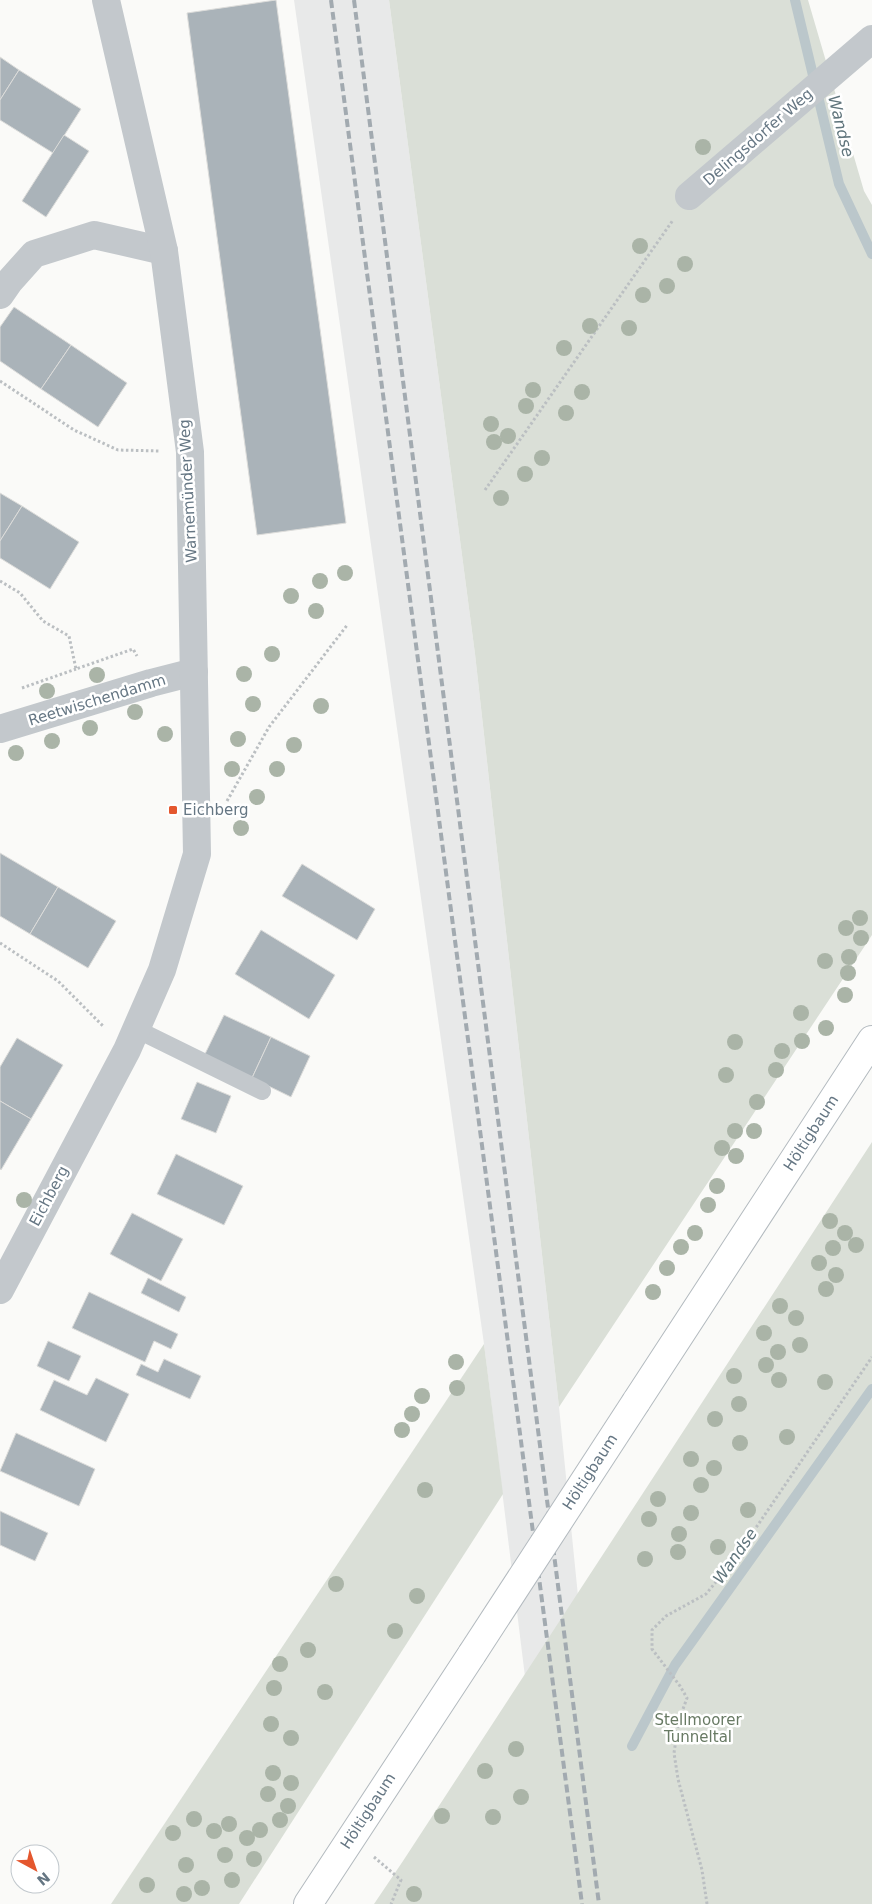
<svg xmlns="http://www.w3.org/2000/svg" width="872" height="1904" font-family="'DejaVu Sans',sans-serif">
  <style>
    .built { fill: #e8e9e9 }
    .green { fill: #dadfd7 }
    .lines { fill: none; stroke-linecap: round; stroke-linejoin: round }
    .stream { stroke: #bbc7cb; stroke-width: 10 }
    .building { fill: #aab3b9; stroke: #dcdcda }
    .secondary-casing { stroke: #b3babf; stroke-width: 30 }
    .path { stroke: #bbbfc2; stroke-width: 3; stroke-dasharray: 2.5 2.5; stroke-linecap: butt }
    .lane { stroke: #c3c8cc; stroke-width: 18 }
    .street { stroke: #c3c8cc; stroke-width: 28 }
    .secondary { stroke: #fff; stroke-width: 28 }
    .rail { stroke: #a2aab0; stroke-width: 4; stroke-dasharray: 8 4; stroke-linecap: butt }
    .secondary-bridge-casing { stroke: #b3babf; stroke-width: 30; stroke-linecap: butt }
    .secondary-bridge { stroke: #fff; stroke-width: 28 }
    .tree { fill: #aab4a7 }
    .poi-dot { fill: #e4572e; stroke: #fff; stroke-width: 2 }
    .labels { text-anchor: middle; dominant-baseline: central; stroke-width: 5; stroke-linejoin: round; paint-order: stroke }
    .street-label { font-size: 15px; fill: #657683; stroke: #fff }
    .poi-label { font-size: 15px; fill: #657683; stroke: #fff; text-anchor: start }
    .park-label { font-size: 15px; fill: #687a64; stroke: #fff }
    .water-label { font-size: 16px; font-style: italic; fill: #60757c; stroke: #fff }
  </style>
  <rect width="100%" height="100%" fill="#fafaf8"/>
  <path class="built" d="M294,0h95l86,654 84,753 20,199 -26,298 -69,-560z"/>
  <g class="green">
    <path d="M389,0h419l56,191 8,14v730l-313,472 -84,-753z"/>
    <path d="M872,1142v762h-498l29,-43z"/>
    <path d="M484,1344l19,150 -264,410h-128z"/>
  </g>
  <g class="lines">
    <g class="stream">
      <path d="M795,0l44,184 33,70"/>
      <path d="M632,1746l43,-81 197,-276"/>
    </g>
  </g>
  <g class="building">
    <path d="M276,0l70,523 -89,12 -70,-522z"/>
    <path d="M0,57l19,13 -19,30z"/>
    <path d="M19,70l62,39 -28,44 -53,-33v-20z"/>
    <path d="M64,135l25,16 -43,66 -24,-16z"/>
    <path d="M14,307l57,38 -30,44 -41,-28v-34z"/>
    <path d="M71,345l56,38 -29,44 -57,-38z"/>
    <path d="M0,493l22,13 -22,35z"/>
    <path d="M22,506l57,36 -29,47 -50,-31v-17z"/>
    <path d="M0,853l58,34 -28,47 -30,-18z"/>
    <path d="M302,864l73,45 -18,31 -75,-44z"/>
    <path d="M58,887l58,34 -28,47 -58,-34z"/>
    <path d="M261,930l74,45 -26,44 -74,-45z"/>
    <path d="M224,1015l47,22 -19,41 -48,-22z"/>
    <path d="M271,1037l39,19 -19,41 -39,-19z"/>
    <path d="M17,1038l46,27 -32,54 -31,-18v-34z"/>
    <path d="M197,1082l34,14 -15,37 -35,-14z"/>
    <path d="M0,1101l31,18 -30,51 -1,-1z"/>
    <path d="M176,1154l67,32 -19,39 -67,-31z"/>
    <path d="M132,1213l51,26 -22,42 -51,-27z"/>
    <path d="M148,1278l38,19 -7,15 -38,-19z"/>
    <path d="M89,1292l89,42 -7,15 -17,-8 -9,21 -73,-34z"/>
    <path d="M48,1341l33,15 -12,25 -32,-15z"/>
    <path d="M164,1359l37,17 -11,23 -54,-24 5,-11 17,8z"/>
    <path d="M96,1378l33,16 -23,48 -66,-32 14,-30 33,15z"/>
    <path d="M16,1433l79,36 -16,37 -79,-35z"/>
    <path d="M0,1511l48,22 -13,28 -35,-16z"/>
  </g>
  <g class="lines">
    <g class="secondary-casing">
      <g id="secondary">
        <path d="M636,1402l236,-362"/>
        <path d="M308,1904l164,-250"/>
      </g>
    </g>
    <g class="path">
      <path d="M0,381l74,49 44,20 42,1"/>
      <path d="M485,490l188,-270"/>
      <path d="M0,581l20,12 23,28 26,15 7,33 57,-20 4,7"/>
      <path d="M22,688l54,-19"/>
      <path d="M227,801l42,-74 79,-103"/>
      <path d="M0,943l58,38 46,46"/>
      <path d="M374,1857l27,23 -10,24"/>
      <path d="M707,1904l-5,-34 -24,-91 -4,-26 5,-33 8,-22 -7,-12 -28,-37v-19l14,-14 40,-22 28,-34 138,-203"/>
    </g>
    <path class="lane" d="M136,1029l126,62"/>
    <g class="street">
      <path d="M689,196l183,-157"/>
      <path d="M0,295l9,-13 25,-28 60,-19 70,16"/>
      <path d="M0,729l151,-46 43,-11"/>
      <path d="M0,1290l127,-240 35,-80 35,-116 -7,-402 -26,-201 -58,-251"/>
    </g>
    <use href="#secondary" class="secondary"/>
    <g class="rail">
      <path d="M331,0l251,1904"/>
      <path d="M354,0l245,1904"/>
    </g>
    <g class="secondary-bridge-casing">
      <path id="secondary-bridge" d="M472,1654l164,-252"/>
    </g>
    <use href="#secondary-bridge" class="secondary-bridge"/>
  </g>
  <g class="tree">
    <circle cx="703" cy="147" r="8"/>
    <circle cx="640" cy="246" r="8"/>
    <circle cx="685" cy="264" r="8"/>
    <circle cx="667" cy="286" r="8"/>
    <circle cx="643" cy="295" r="8"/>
    <circle cx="590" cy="326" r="8"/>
    <circle cx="629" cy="328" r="8"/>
    <circle cx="564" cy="348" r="8"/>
    <circle cx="533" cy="390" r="8"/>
    <circle cx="582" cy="392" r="8"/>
    <circle cx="526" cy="406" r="8"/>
    <circle cx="566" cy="413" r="8"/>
    <circle cx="491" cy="424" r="8"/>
    <circle cx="508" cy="436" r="8"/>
    <circle cx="494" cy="442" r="8"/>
    <circle cx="542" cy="458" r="8"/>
    <circle cx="525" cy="474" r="8"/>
    <circle cx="501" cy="498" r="8"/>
    <circle cx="345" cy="573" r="8"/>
    <circle cx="320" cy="581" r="8"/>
    <circle cx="291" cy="596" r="8"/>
    <circle cx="316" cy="611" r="8"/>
    <circle cx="272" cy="654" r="8"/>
    <circle cx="244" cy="674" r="8"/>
    <circle cx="97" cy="675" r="8"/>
    <circle cx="47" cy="691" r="8"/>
    <circle cx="253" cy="704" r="8"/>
    <circle cx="321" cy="706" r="8"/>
    <circle cx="135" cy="712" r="8"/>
    <circle cx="90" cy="728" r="8"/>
    <circle cx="165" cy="734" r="8"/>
    <circle cx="238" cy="739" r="8"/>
    <circle cx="52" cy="741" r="8"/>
    <circle cx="294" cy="745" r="8"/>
    <circle cx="16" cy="753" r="8"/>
    <circle cx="232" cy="769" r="8"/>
    <circle cx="277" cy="769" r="8"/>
    <circle cx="257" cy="797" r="8"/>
    <circle cx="241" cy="828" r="8"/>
    <circle cx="860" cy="918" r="8"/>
    <circle cx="846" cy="928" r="8"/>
    <circle cx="861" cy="938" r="8"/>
    <circle cx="849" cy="957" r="8"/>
    <circle cx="825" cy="961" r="8"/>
    <circle cx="848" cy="973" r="8"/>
    <circle cx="845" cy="995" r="8"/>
    <circle cx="801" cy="1013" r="8"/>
    <circle cx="826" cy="1028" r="8"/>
    <circle cx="802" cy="1041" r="8"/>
    <circle cx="735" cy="1042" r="8"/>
    <circle cx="782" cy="1051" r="8"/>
    <circle cx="776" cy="1070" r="8"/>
    <circle cx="726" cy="1075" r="8"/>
    <circle cx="757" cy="1102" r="8"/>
    <circle cx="735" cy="1131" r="8"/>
    <circle cx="754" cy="1131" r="8"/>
    <circle cx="722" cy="1148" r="8"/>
    <circle cx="736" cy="1156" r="8"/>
    <circle cx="717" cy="1186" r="8"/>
    <circle cx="24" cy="1200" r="8"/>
    <circle cx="708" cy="1205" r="8"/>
    <circle cx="830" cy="1221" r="8"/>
    <circle cx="695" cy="1233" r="8"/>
    <circle cx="845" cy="1233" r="8"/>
    <circle cx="856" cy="1245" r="8"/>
    <circle cx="681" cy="1247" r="8"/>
    <circle cx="833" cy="1248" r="8"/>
    <circle cx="819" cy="1263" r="8"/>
    <circle cx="667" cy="1268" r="8"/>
    <circle cx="836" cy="1275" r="8"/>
    <circle cx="826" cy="1289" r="8"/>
    <circle cx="653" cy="1292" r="8"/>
    <circle cx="780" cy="1306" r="8"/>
    <circle cx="796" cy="1318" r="8"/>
    <circle cx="764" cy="1333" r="8"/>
    <circle cx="800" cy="1345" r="8"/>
    <circle cx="778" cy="1352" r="8"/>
    <circle cx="456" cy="1362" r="8"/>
    <circle cx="766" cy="1365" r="8"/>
    <circle cx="734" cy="1376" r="8"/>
    <circle cx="779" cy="1380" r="8"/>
    <circle cx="825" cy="1382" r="8"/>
    <circle cx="457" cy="1388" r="8"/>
    <circle cx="422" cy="1396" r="8"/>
    <circle cx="739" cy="1404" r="8"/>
    <circle cx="412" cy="1414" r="8"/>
    <circle cx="715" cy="1419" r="8"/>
    <circle cx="402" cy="1430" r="8"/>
    <circle cx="787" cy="1437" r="8"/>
    <circle cx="740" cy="1443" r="8"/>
    <circle cx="691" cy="1459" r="8"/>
    <circle cx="714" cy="1468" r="8"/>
    <circle cx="701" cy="1485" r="8"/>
    <circle cx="425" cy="1490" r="8"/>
    <circle cx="658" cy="1499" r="8"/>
    <circle cx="748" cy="1510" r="8"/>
    <circle cx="691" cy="1513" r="8"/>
    <circle cx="649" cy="1519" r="8"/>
    <circle cx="679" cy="1534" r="8"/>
    <circle cx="718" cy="1547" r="8"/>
    <circle cx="678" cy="1552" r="8"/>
    <circle cx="645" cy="1559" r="8"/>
    <circle cx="336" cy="1584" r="8"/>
    <circle cx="417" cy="1596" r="8"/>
    <circle cx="395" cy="1631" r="8"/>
    <circle cx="308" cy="1650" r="8"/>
    <circle cx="280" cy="1664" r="8"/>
    <circle cx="274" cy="1688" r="8"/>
    <circle cx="325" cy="1692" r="8"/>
    <circle cx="271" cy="1724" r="8"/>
    <circle cx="291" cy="1738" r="8"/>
    <circle cx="516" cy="1749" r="8"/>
    <circle cx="485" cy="1771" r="8"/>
    <circle cx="273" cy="1773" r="8"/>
    <circle cx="291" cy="1783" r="8"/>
    <circle cx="268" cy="1794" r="8"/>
    <circle cx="521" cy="1797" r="8"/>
    <circle cx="288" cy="1806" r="8"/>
    <circle cx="442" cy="1816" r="8"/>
    <circle cx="493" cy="1817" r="8"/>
    <circle cx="194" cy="1819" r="8"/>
    <circle cx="280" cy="1820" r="8"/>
    <circle cx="229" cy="1824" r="8"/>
    <circle cx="260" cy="1830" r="8"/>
    <circle cx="214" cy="1831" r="8"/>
    <circle cx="173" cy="1833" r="8"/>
    <circle cx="247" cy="1838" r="8"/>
    <circle cx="225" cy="1855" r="8"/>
    <circle cx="254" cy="1859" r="8"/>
    <circle cx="186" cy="1865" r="8"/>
    <circle cx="232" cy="1880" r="8"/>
    <circle cx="147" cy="1885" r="8"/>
    <circle cx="202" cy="1888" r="8"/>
    <circle cx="184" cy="1894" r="8"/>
    <circle cx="414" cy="1894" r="8"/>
  </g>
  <rect class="poi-dot" x="168" y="805" width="10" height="10" rx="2.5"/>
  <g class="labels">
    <g class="street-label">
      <text transform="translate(758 137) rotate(-41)">Delingsdorfer Weg</text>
      <text transform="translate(188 491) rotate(-93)">Warnemünder Weg</text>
      <text transform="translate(97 700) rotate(-17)">Reetwischendamm</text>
      <text transform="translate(811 1133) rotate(-57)">Höltigbaum</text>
      <text transform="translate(49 1196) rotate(-62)">Eichberg</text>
      <text transform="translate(590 1472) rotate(-57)">Höltigbaum</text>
      <text transform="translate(368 1811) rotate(-57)">Höltigbaum</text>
    </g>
    <g class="poi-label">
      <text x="183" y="810">Eichberg</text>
    </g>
    <g class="park-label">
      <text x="698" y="1720">Stellmoorer<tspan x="698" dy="17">Tunneltal</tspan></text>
    </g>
    <g class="water-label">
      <text transform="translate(841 126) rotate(76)">Wandse</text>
      <text transform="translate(735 1556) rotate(-55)">Wandse</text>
    </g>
  </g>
  <g transform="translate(35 1869) rotate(140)"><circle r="24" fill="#ffffff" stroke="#c1c8cd"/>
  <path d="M0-4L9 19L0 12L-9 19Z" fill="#e4572e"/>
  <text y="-8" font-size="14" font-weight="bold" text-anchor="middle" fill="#657683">N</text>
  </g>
</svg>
